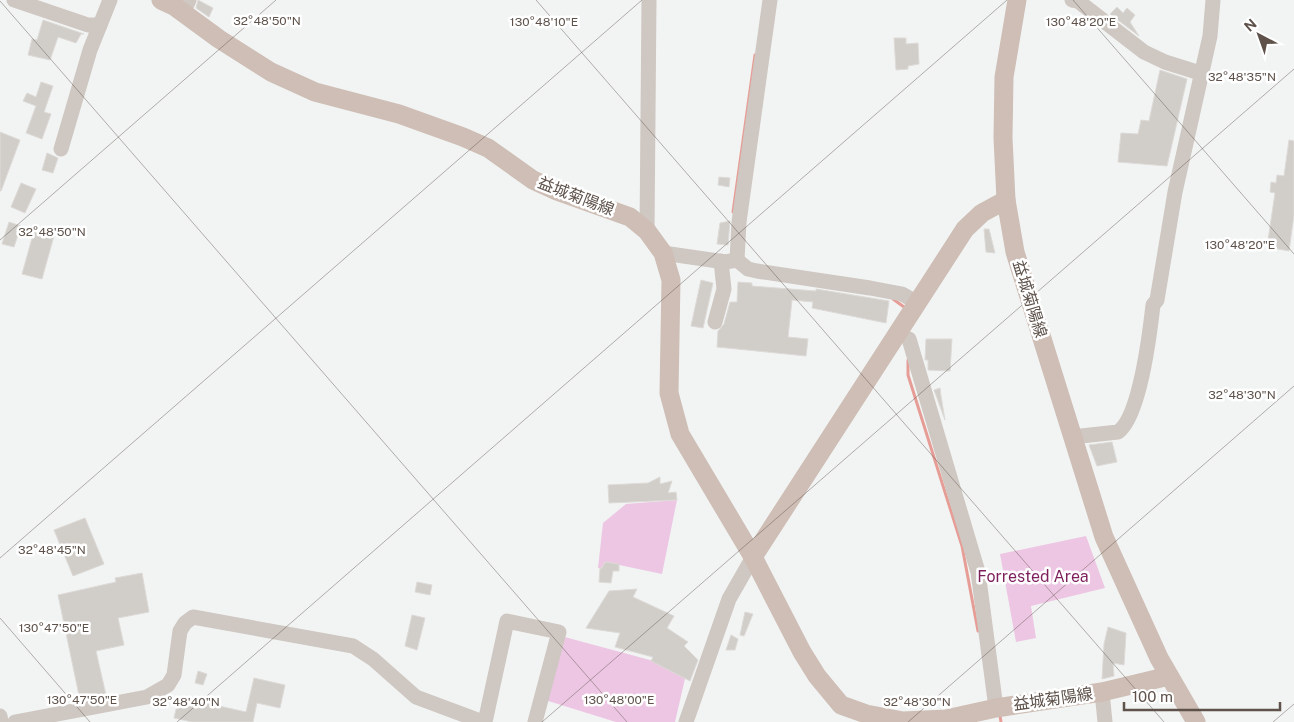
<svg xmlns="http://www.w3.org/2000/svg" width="1294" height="722" font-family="'Public Sans','Noto Sans JP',sans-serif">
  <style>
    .green { fill: #edc6e3 }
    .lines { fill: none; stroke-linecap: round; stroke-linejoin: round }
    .stream { stroke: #e69d96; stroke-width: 3 }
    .building { fill: #d1ceca; stroke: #dddad7 }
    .minor { stroke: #cfc7c1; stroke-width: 15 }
    .major { stroke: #cebeb5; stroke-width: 19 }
    .ticks { fill: none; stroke: #5e524b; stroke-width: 1; stroke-opacity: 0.45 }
    .labels { text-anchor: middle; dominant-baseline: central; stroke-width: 5; stroke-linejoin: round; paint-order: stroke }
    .street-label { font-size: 16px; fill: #5e524b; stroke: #fff }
    .park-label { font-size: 16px; fill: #7c1f5a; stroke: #fff }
    .ticks-label { font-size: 12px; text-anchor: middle; fill: #5e524b; stroke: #fff; stroke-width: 5; stroke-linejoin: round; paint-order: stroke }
  </style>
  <rect width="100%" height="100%" fill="#f2f4f4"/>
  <g class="green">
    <path d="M677,500l-15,74 -57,-12 -3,6h-4l5,-45 23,-19z"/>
    <path d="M1086,536l19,52 -74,18 5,32 -20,4 -16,-88z"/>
    <path d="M561,636l126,34 -12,52h-59l-71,-22z"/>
  </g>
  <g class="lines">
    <g class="stream">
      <path d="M733,212l22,-157"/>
      <path d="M893,299l11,8"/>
      <path d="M908,360v15l54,171 16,85"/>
      <path d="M1000,716l1,6"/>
    </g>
  </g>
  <g class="building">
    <path d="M198,0l15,8 -4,9 -13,-9z"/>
    <path d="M1117,7l6,6 4,-5 8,7 -5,7 9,14 -29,-22z"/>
    <path d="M43,20l41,14h-3l-5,9 -18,-6 -8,23 -22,-5 4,-16 5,1z"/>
    <path d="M894,38h12v6l12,-1 1,21 -11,2v3l-12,1z"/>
    <path d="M1160,70l27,9 -20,87 -49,-4 3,-29 17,1 3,-14 8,1z"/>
    <path d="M41,82l12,4 -9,26 7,2 -9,25 -16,-6 10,-27 -13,-5 4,-8 9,4z"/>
    <path d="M0,132l20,8 -19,51h-1z"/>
    <path d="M1289,140l5,1v74l-5,36 -22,-4 8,-54 -5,-1 1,-10 5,1 1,-8 7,1z"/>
    <path d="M47,153l11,5 -5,15 -11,-3z"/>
    <path d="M719,177l11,1 -1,9 -11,-2z"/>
    <path d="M21,183l15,6 -11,24 -14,-6z"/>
    <path d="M730,221l-2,24 -11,-1 3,-21z"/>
    <path d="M9,222l12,4 -7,21 -12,-3z"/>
    <path d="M984,229h5l6,24 -9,-1z"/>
    <path d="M34,231l20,5 -12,43 -20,-5z"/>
    <path d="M701,280l12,3 -10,45 -12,-2z"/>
    <path d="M738,282l14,1v3l64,5v-2l73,12 -3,22 -74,-15 1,-6 -21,-2 -4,37 20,2 -2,17 -89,-9 1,-16 6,-7 6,-22h7z"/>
    <path d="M926,339h26l-2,32 -22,-1v-10h-3z"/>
    <path d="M940,388l1,8 4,24 -11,-30z"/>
    <path d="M1112,442l5,20 -20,4 -8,-21z"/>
    <path d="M660,477v7l12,-3 -4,12 8,-1 1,8 -68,3 -1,-18 40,-2z"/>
    <path d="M85,518l19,46 -31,12 -19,-46z"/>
    <path d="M605,562l14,2v7h-6l-2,12 -12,-1 1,-14h2z"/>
    <path d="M142,573l7,39 -31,6 6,27 -28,6 10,44 -26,5 -22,-105 58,-13 -1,-4z"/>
    <path d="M417,582l15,3 -2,10 -15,-3z"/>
    <path d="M637,589l-4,8 41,19 -7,12 21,14 -4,4 14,14 -8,21 -39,-20 2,-4 -38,-10 5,-14 -34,-5 23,-37z"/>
    <path d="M745,612l8,2 -9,22 -4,-1z"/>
    <path d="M412,615l13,3 -8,32 -12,-4z"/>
    <path d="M1108,627l18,6 -2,32 -11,-2 1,13 -12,3 2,-35z"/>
    <path d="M731,635l7,4 -3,11h-9z"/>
    <path d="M198,671l9,3 -4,11 -8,-2z"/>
    <path d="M254,678l31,7 -5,23 -23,-5 -4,19h-61l-18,-4 5,-21 67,15z"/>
  </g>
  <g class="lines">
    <g class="minor">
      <path d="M14,0l74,25h12"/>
      <path d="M1072,0l6,1 66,51 21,10 35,11"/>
      <path d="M183,13l6,-13"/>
      <path d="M61,149l29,-99 20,-50"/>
      <path d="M647,231l2,-231"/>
      <path d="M663,253l62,9 12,-2 11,9 9,2 113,17 32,6 16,9"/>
      <path d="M737,260l2,-38 31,-222"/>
      <path d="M715,322l9,-33 -3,-28"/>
      <path d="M909,339l69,233 18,136"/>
      <path d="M1072,437l46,-5c22,-15 32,-100 35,-127l4,-5 18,-108 35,-156 3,-36"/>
      <path d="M1102,692l3,30"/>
      <path d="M0,716l1,6"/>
      <path d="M15,722l132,-25 21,-12 6,-10 6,-44 5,-8 8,-6 160,29 20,13 43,38 67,25"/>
      <path d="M485,722l22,-101 52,11 -24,90"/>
      <path d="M686,722l43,-123 24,-42"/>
    </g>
    <g class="major">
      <path d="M161,0l13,6 45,33 52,33 44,20 84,22 64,23 25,11 45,32 24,11 73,26 17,14 16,22 8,27 -2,113 11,41 73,123 49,95 15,24 24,29 25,9 37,7 43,-2 50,-11 106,-16 67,-16"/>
      <path d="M1017,0l-13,77 -1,61 3,62 9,52 89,285 55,121 37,64"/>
      <path d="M753,557l212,-328 17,-16 24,-13"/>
    </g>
  </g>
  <path class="ticks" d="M536,0l628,722M1073,0l221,254M0,1l627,721M0,240l276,-240M0,558l642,-558M0,618l90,104M177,722l830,-722M542,722l752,-653M908,722l386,-336M1273,722l21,-18"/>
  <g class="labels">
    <g class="street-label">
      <text transform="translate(576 196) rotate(21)">益城菊陽線</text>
      <text transform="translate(1030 299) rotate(73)">益城菊陽線</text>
      <text transform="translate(1053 699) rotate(-8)">益城菊陽線</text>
    </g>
    <g class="park-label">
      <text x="1033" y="576">Forrested Area</text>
    </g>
  </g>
  <g class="ticks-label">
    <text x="267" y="25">32°48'50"N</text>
    <text x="544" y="26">130°48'10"E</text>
    <text x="1081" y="26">130°48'20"E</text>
    <text x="1242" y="81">32°48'35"N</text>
    <text x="52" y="236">32°48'50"N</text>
    <text x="1240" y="249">130°48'20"E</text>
    <text x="1242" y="399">32°48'30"N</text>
    <text x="52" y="554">32°48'45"N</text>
    <text x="54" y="632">130°47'50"E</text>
    <text x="82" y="704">130°47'50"E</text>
    <text x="619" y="704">130°48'00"E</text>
    <text x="186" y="706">32°48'40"N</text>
    <text x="917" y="706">32°48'30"N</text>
  </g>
  <g transform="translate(1259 35) rotate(319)" stroke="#ffffff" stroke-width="4" paint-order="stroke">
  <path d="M0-4L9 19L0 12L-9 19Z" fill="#5e524b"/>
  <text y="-8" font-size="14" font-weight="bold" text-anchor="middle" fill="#5e524b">N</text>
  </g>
  <path d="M1124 702v8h156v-8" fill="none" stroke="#5e524b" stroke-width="2.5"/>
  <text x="1132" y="702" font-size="15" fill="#5e524b" stroke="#ffffff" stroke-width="4" paint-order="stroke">100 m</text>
</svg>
